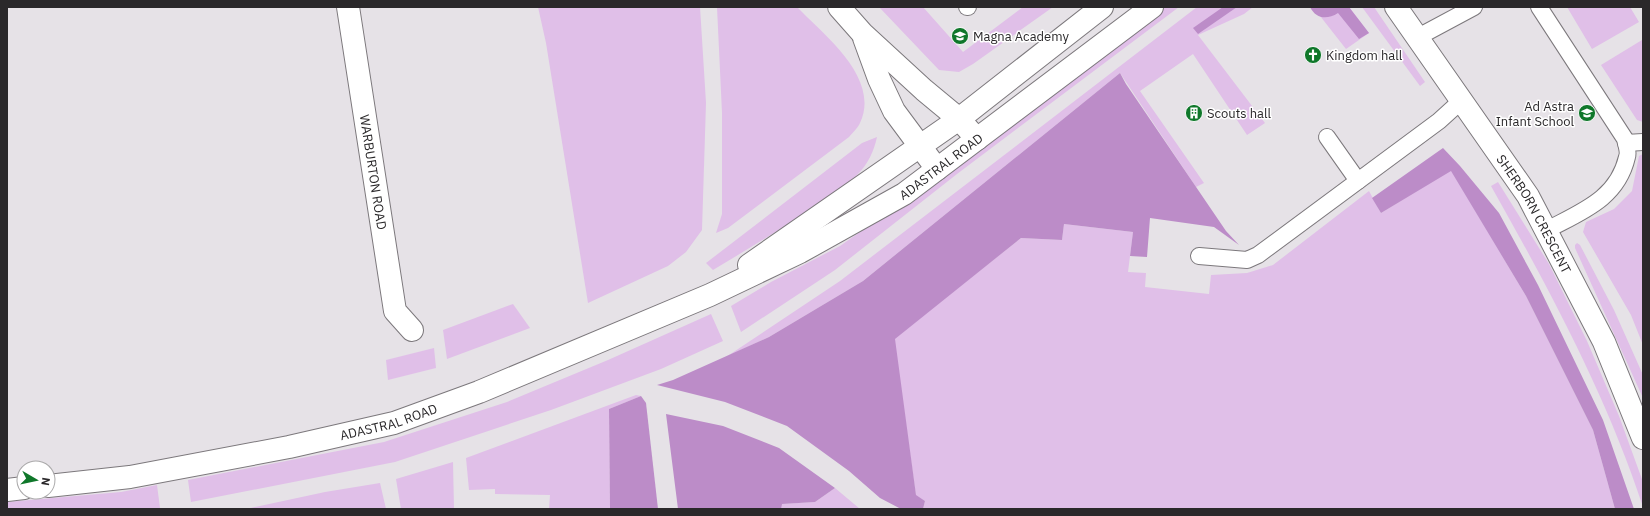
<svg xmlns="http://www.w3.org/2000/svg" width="1650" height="516" font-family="'IBM Plex Sans',sans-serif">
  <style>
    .green { fill: #e0bfe8 }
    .forest { fill: #bc8cc8 }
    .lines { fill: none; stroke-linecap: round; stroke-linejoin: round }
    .service-casing { stroke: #7c787c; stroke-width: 18 }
    .minor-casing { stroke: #7c787c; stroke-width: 24 }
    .tertiary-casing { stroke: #7c787c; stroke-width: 24 }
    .service { stroke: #fff; stroke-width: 16 }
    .minor { stroke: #fff; stroke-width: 22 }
    .tertiary { stroke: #fff; stroke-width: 22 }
    .labels { text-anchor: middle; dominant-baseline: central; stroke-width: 3; stroke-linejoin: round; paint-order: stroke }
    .poi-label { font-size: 13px; fill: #2a282a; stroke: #fff; text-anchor: start }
    .street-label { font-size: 13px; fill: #2a282a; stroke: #fff }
  </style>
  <rect width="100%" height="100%" fill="#e6e2e7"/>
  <g class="green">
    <path d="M538,7h162l6,96 -4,127 -16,22 -18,14 -80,37 -42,-260z"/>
    <path d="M717,7h80c27,28 84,71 63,116 -2,5 -7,9 -11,14l-121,91 -12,5 6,-19v-101z"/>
    <path d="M879,7h44l40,45 60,-45h30l-80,57 -14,8 -20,-2z"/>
    <path d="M1165,7h14l-222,167 -122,96 -94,62 -10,-26 40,-24 69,-36 112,-79z"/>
    <path d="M1197,7h56l-9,7 -46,21 67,88 -18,12 -54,-81 -53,37 64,92 -8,4 -76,-114 -257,208 -94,56 -43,20 114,-76z"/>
    <path d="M1313,7h36l20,26 -23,16z"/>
    <path d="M1362,7h12l51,75 -5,4z"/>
    <path d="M1567,7h63l9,15 -47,27z"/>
    <path d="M1642,40l1,2v80l-6,-2 -36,-55z"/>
    <path d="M877,137c-3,14 -9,27 -19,37 -11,13 -28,22 -41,31 -34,23 -69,44 -104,65l-7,-7 156,-120z"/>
    <path d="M1643,154v191l-12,-30 -48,-83 3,-10 28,-13 18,-18 7,-35z"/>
    <path d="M1451,170l75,126 67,134 22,79h-692l2,-8 -9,-5 -22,-157 127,-101 41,2 2,-16 69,8 -5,40 18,1 -1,14 64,7 2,-19 36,-2 26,-8 96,-74 12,22z"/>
    <path d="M1498,182l51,82 38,77 32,75 24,66v25c-37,-113 -94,-218 -152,-321z"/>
    <path d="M1577,243l3,2 34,65 29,65v23l-68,-150v-3z"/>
    <path d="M513,304l17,24 -83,31 -4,-29z"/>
    <path d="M711,314l12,27 -62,28 -110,41 -156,52 -204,40 -3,-22 196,-38 123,-40 101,-42z"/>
    <path d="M434,348l2,20 -48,12 -2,-20z"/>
    <path d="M636,395l5,1 -32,13 1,100h-61l1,-14 -55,-1v-5l-26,1 -3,-32z"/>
    <path d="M453,462l1,47h-53l-5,-30z"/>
    <path d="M380,483l6,26h-140l79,-17z"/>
    <path d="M157,485l3,23 -5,1h-148v-7l114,-10z"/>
    <path d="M835,488l25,21h-79v-5l34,-2z"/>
  </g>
  <g class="forest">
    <path d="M1223,7h14l-39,27 -5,-6z"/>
    <path d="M1310,7h39l20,26 -10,6 -21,-26c-11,7 -22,6 -28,-6z"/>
    <path d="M1120,73l6,11 100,147 13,14 -25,-18 -64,-9 -3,39 -17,-1 3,-24 -69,-8 -2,16 -41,-2 -126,101 21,156 9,6 -2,8h-22l-21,-11 -31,-27 -62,-45 -62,-24 -68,-17 16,-5 96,-43 94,-56z"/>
    <path d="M1443,148l17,18 39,47 39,72 65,135 31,89h-19l-22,-79 -67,-134 -75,-125 -70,42 -9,-15z"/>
    <path d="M641,396l5,7 12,106h-48l-1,-100z"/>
    <path d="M666,414l57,12 56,22 56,40 -20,14 -33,2 -1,5h-103z"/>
  </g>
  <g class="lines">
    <g class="service-casing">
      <g id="service">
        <path d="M967,7h1"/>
        <path d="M1539,7l86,132c1,5 4,13 2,18 -10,43 -47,55 -82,74"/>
        <path d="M1418,37l56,-30"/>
        <path d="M1327,137l31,44"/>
        <path d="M1626,143l17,-1"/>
        <path d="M1199,256l48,4 11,-5 181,-134 22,-20"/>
      </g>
    </g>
    <g class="minor-casing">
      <g id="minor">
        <path id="s1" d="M348,7l47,304 17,19"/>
        <path d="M839,7l23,26 62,57 35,29 18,20"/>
        <path id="s2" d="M1396,7l132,189 76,146 39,96"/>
        <path d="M864,38l15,41 15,32 43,58"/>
      </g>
    </g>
    <g class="tertiary-casing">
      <g id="tertiary">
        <path d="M749,265l210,-146 143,-112"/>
        <path id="s3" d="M48,486l82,-9 159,-30 105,-24 85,-31 231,-97 90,-43 104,-58 248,-187"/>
        <path d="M7,490l17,-2"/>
      </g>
    </g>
    <use href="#service" class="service"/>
    <use href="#minor" class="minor"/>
    <use href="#tertiary" class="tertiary"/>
  </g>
  <defs>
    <g id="school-disc" transform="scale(0.9)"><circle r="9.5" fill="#0f772a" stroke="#fff"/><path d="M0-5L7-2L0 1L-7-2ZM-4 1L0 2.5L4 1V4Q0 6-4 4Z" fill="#fff"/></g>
    <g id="church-disc" transform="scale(0.9)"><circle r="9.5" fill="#0f772a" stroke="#fff"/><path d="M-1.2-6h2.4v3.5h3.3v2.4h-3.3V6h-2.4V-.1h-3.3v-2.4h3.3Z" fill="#fff"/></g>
    <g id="building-disc" transform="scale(0.9)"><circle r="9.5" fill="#0f772a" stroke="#fff"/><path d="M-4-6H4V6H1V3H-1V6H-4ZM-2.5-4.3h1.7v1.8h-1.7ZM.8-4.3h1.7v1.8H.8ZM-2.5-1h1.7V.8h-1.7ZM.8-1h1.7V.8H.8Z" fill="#fff"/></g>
  </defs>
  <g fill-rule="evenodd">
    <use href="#school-disc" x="960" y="36"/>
    <use href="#church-disc" x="1313" y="55"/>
    <use href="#building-disc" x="1194" y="113"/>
    <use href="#school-disc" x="1587" y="113"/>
  </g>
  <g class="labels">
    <g class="poi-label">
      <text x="973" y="36">Magna Academy</text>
      <text x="1326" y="55">Kingdom hall</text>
      <text x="1574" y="106" text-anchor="end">Ad Astra<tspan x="1574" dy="15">Infant School</tspan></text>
      <text x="1207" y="113">Scouts hall</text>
    </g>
    <g class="street-label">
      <text stroke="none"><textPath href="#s3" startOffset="958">ADASTRAL ROAD</textPath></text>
      <text stroke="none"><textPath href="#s1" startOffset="167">WARBURTON ROAD</textPath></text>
      <text stroke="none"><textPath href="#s2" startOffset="249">SHERBORN CRESCENT</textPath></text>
      <text stroke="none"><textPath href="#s3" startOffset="347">ADASTRAL ROAD</textPath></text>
    </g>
  </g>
  <rect width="1650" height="516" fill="none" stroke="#2a282a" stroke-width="16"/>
  <g transform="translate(36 480) rotate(99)"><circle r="19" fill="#ffffff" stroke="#aaa9aa"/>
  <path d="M0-3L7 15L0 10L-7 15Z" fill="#0f772a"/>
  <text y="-6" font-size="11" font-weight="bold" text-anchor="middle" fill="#2a282a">N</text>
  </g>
</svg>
